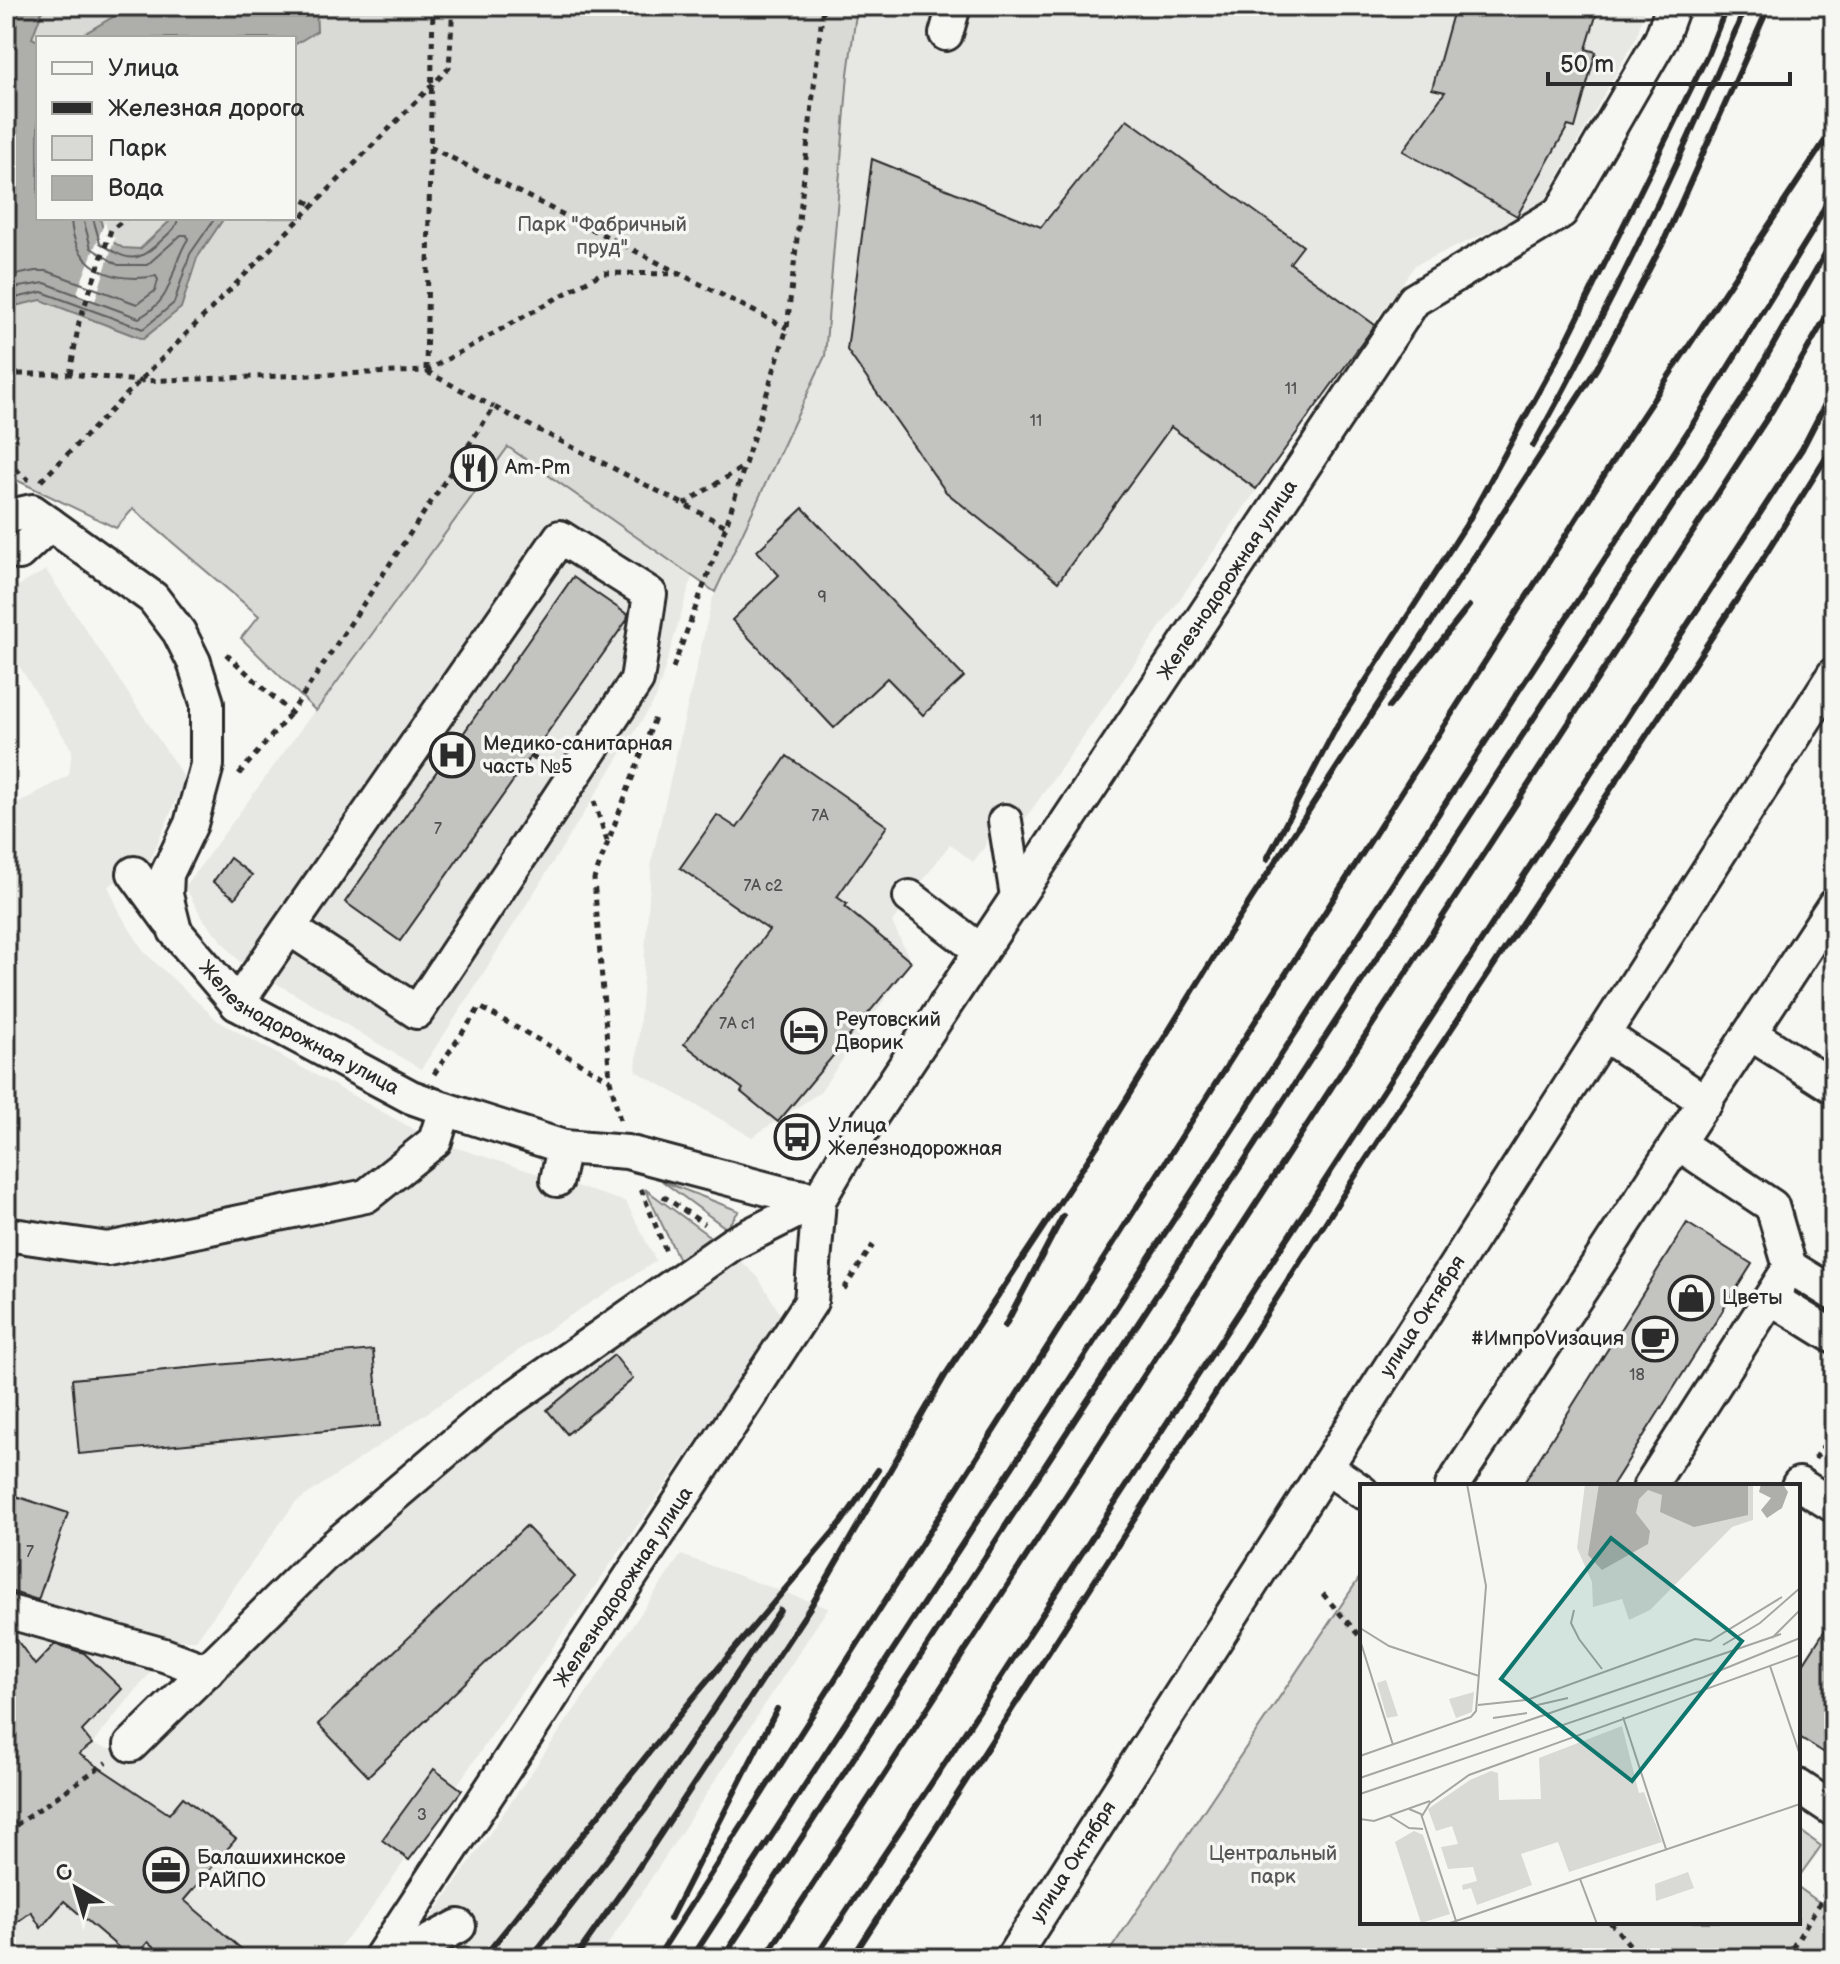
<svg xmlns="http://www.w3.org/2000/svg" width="1840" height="1964" font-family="'Balsamiq Sans',sans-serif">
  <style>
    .built { fill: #e7e7e3 }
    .green { fill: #d9d9d5; stroke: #828280; stroke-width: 2; fill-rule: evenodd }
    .water { fill: #aeaeab; stroke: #7a7a78; stroke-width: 2 }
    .pier { fill: #f6f6f2 }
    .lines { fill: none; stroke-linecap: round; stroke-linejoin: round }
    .shore { stroke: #5f5f5e; stroke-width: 2 }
    .building { fill: #c3c3c0; stroke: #2b2b2b; stroke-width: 2 }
    .minor-casing { stroke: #2b2b2b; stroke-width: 38 }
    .path { stroke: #2b2b2b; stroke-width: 5; stroke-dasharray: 6 6; stroke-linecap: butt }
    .minor { stroke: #f6f6f2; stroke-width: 32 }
    .rail { stroke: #2b2b2b; stroke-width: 6 }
    .labels { text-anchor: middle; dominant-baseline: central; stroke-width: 7; stroke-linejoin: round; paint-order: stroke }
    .number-label { font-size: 16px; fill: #515150 }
    .park-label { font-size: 20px; fill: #565656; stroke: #f6f6f2 }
    .poi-label { font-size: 20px; fill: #2b2b2b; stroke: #f6f6f2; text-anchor: start }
    .street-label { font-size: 20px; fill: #2b2b2b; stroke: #f6f6f2 }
    .inset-road { fill: none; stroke: #a5a5a2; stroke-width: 2 }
    .view { fill: #0f766e; fill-opacity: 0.15; stroke: #0f766e; stroke-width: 4 }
    .inset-edge { fill: none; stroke: #2b2b2b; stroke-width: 4 }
  </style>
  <rect width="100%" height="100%" fill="#f6f6f2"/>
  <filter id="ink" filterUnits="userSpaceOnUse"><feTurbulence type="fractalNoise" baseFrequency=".0125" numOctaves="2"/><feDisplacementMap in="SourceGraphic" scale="16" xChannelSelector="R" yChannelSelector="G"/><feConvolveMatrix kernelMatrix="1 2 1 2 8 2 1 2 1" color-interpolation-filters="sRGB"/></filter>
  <g filter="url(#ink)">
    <g class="built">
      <path d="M857,6h788l-8,30 -97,173 -125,56 -392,557 -9,-5 -24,11 -5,18 -12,16 -23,-18 -58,78 19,40 -92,131 -67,44 -116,-66 16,-212 60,-259 113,-244 23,-282z"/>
      <path d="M508,447l184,130 -36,121 -197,314 -38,57 -182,-108 -36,-42 -18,-32z"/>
      <path d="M46,570l139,209 -36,84 -41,23 13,29 24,38 73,68 217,120 191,61 30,59 -93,59 -268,183 -99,137h-19l-85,104 47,14 196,-198 164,-143 236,-161 23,21 24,40 -413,595 -39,46h-324v-1148l63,-35 3,-25 -66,-105v-52z"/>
      <path d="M681,1555l147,53 -229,350h-198l31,-41z"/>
    </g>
    <g class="green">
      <path d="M6,6h851l-9,68 -23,282 -110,236 -207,-145 -192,264 -75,-73 18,-22 -126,-107 -17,19 -110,-53zM38,38h256v180h-256z"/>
      <path d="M662,1181l77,30 -13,17z"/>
      <path d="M645,1189l71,52 -34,25z"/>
      <path d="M1362,1574v348h436v-35l36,26v45h-729z"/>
      <path d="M1798,1829l23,17 -23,32z"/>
    </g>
    <g class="water">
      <path d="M6,6h38l-12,32 6,3v177h62l5,19 18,11 17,1 33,-31h51l-27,40 -16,50 -38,31 -102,-39 -35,8z"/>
      <path d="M138,6h178l1,25 -23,14v-7h-217l41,-24 20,-4z"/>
    </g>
    <path class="pier" d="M105,221l3,13 7,4 -20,63 -19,-6z"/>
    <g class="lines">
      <g class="shore">
        <path d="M93,218l7,25c30,20 37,20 63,-4 7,-7 14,-11 15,-21"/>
        <path d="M6,277l29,-6h12l90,33 18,-13 3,-11 -2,-4c-44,8 -83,-8 -85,-58"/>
        <path d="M6,289l39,-6 94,35c39,-22 28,-46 49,-79l-1,-4h-6l-34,30h-29l-27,-17 -8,-30"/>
        <path d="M6,300l36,-8 101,37 31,-26 16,-49 25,-36"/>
      </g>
    </g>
    <g class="building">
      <path d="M1455,6h144l-13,43 10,3 -21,76 -7,-2 -51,90 -114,-65 42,-59 -13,-3z"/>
      <path d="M1127,119l176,127 -13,17 85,62 -119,164 -85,-62 -113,155 -112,-90 -99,-142 25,-191 169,68z"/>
      <path d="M803,508l161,169 -41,38 -36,-37 -53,50 -102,-108 47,-45 -22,-24z"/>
      <path d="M573,577l55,38 -1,5 -227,321 -55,-39z"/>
      <path d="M787,756l100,70 -50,71 10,7 -2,3 66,55 -133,160 -37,-30 2,-3 -59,-45 85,-114 -89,-62 37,-53 20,13z"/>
      <path d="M230,858l22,17 -17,23 -22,-16z"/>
      <path d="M1687,1223l65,41 -140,222h-90z"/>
      <path d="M373,1350l7,76 -301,28 -7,-75z"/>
      <path d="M614,1355l19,24 -66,55 -20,-24z"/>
      <path d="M6,1493l62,20 -30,87 -32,-10z"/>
      <path d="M526,1526l49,51 -207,199 -50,-52z"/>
      <path d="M1834,1616v143l-36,-23v-64z"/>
      <path d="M6,1631l5,1 24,33 20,-21 29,9 38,36 -40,42 10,13 -13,10 90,60 14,-17 53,42 -52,61 68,58h-85l-19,-16 -14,16h-3l-67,-57 -23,27 -10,-16 -25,18z"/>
      <path d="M434,1769l28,21 -53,70 -27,-20z"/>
    </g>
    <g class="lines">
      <g class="minor-casing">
        <g id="minor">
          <path d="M946,34l8,-28"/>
          <path id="s1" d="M6,517l26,-6 121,87 26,34 15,30 13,41v62l-16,59 -24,50 -1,21 9,36 62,73 174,93 34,12 119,38 63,5 156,41 36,7"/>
          <path d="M19,553l31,-29"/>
          <path d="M1005,821l12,75"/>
          <path d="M134,873l35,48"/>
          <path d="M910,897l71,54"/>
          <path d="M237,1004l52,-76 128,84 220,-332 13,-86 -90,-57 -271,391"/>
          <path d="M1603,1034l103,68"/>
          <path d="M1751,1034l83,53"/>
          <path d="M557,1180l7,-33"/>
          <path d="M6,1234l102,15 258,-53 69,-55 10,-32"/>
          <path d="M1790,1267l44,27"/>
          <path d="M1771,1298l63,39"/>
          <path d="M1326,1467l36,25"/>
          <path d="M1452,1486l382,-581"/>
          <path d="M1650,1486l140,-219 -18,-61 -93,-62"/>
          <path d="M1798,1486l1,-2 35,22"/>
          <path d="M6,1611l158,44 43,16"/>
          <path d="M131,1745l192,-189 164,-140 245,-172 87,-44"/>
          <path d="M1798,1786l36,24"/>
          <path id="s2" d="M380,1958l431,-656 8,-102 24,-41 571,-859 147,-88 100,-173 12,-33"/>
          <path d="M397,1958l62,-32"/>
          <path id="s3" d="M1012,1958l822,-1284"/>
        </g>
      </g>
      <g class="path">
        <path d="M430,147l357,181"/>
        <path d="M294,195l21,11"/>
        <path d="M426,370l7,-364"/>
        <path d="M427,372l67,35"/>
        <path d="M6,374h64l69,7 287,-10 176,-98 78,1"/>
        <path d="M70,374l9,-52 32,-92 15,-12"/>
        <path d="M6,456l7,8"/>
        <path d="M6,462l23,18"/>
        <path d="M41,481l408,-413 4,-62"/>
        <path d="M684,504l59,-37"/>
        <path d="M226,654l65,59 203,-306 232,119 61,-198 36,-322"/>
        <path d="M673,668l53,-142"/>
        <path d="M531,756l13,9"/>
        <path d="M239,774l52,-61"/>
        <path d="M594,801l13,40"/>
        <path d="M434,1074l46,-67 130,73"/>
        <path d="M620,1120l-10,-40 -16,-201 62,-164"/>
        <path d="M641,1189l26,65"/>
        <path d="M663,1196l41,28"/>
        <path d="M844,1289l29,-44"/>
        <path d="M1815,1459l19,-30"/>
        <path d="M1323,1594l39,45"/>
        <path d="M6,1832l101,-70"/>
        <path d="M1610,1922l31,36"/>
        <path d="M1786,1958l48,-78"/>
      </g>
      <use href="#minor" class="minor"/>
      <g class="rail">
        <path d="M1533,446c79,-142 150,-290 213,-440"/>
        <path d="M1389,707l80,-101"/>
        <path d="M1267,859l71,-135 128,-199 98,-179 143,-290 20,-50"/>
        <path d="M1005,1326l58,-110"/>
        <path d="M670,1919l107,-210"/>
        <path d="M483,1958l211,-261 147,-174 37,-53"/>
        <path d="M531,1958l114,-148 135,-200"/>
        <path d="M575,1958l64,-91 172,-261 135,-232 157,-237 119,-193 375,-576 65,-123 107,-239"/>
        <path d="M657,1958l974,-1525 203,-306"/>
        <path d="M692,1958l1004,-1539 116,-187 22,-44"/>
        <path d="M723,1958l1020,-1560 91,-160"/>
        <path d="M765,1958l1008,-1549 61,-106"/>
        <path d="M815,1958l132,-198 855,-1311 32,-62"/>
        <path d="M852,1958l547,-850 352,-530 83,-133"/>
      </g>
    </g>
  </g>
  <defs>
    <g id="restaurant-ring" transform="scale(2.3)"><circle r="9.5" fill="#f6f6f2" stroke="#2b2b2b" stroke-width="1.5"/><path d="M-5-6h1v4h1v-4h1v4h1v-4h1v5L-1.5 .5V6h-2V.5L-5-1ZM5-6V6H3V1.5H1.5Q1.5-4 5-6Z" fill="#2b2b2b"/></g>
    <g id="hospital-ring" transform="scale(2.3)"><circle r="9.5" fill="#f6f6f2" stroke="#2b2b2b" stroke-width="1.5"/><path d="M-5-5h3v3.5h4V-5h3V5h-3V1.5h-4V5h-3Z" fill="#2b2b2b"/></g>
    <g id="hotel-ring" transform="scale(2.3)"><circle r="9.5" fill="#f6f6f2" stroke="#2b2b2b" stroke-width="1.5"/><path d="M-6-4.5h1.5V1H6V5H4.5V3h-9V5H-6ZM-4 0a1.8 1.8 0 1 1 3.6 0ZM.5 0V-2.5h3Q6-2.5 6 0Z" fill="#2b2b2b"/></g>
    <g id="bus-ring" transform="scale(2.3)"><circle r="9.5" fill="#f6f6f2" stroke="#2b2b2b" stroke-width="1.5"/><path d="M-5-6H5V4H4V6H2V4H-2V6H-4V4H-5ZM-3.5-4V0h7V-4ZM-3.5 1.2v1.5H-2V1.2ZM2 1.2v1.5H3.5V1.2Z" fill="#2b2b2b"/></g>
    <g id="shop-ring" transform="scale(2.3)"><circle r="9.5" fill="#f6f6f2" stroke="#2b2b2b" stroke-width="1.5"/><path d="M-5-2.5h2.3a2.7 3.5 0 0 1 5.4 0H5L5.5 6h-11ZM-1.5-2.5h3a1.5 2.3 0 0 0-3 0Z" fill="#2b2b2b"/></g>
    <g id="cafe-ring" transform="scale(2.3)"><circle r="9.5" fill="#f6f6f2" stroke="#2b2b2b" stroke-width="1.5"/><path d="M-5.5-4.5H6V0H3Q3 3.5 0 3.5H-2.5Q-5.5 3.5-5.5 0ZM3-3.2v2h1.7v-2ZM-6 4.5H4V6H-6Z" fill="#2b2b2b"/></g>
    <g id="office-ring" transform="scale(2.3)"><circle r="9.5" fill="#f6f6f2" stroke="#2b2b2b" stroke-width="1.5"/><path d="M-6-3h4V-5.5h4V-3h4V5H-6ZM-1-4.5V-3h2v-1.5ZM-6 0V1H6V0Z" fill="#2b2b2b"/></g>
  </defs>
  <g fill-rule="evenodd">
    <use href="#restaurant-ring" x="474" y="468"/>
    <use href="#hospital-ring" x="452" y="755"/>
    <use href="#hotel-ring" x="804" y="1031"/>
    <use href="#bus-ring" x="797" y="1137"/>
    <use href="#shop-ring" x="1691" y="1298"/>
    <use href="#cafe-ring" x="1655" y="1339"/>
    <use href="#office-ring" x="166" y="1870"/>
  </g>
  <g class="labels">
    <g class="number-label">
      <text x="1291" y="389">11</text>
      <text x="1036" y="421">11</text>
      <text x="822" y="597">9</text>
      <text x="820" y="816">7А</text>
      <text x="438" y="829">7</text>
      <text x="763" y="886">7А с2</text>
      <text x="737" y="1024">7А с1</text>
      <text x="1637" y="1375">18</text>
      <text x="30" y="1552">7</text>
      <text x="422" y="1815">3</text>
    </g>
    <g class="park-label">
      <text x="602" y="225">Парк "Фабричный<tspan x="602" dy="23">пруд"</tspan></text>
      <text x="1273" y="1854">Центральный<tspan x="1273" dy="23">парк</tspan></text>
    </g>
    <g class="poi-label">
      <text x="505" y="468">Am-Pm</text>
      <text x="483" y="744">Медико-санитарная<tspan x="483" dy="23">часть №5</tspan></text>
      <text x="835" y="1020">Реутовский<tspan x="835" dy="23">Дворик</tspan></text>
      <text x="828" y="1126">Улица<tspan x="828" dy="23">Железнодорожная</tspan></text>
      <text x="1722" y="1298">Цветы</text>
      <text x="1624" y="1339" text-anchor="end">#ИмпроVизация</text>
      <text x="197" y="1858">Балашихинское<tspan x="197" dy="23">РАЙПО</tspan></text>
    </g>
    <g class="street-label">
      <text stroke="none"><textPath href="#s2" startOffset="1630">Железнодорожная улица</textPath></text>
      <text stroke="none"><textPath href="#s1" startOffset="692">Железнодорожная улица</textPath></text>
      <text stroke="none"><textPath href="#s3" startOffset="762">улица Октября</textPath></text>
      <text stroke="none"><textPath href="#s2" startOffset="444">Железнодорожная улица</textPath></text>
      <text stroke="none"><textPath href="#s3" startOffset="114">улица Октября</textPath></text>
    </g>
  </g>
  <g transform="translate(1360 1484)">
    <rect width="440" height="440" fill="#f6f6f2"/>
    <path d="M225,0h168v36l-21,7 -82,83 -21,10 -7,-21 -29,8 -1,-25 -15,-34zM26,196l12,36 -11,2 -10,-35zM114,208l-2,20 -16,6 -7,-19zM262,242l17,67 5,-1 18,50 -93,30 -11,-30 -37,12 11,31 -55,20 -6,-17 -8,2 -1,-5 15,-4 -4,-14 -25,2 -7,-22 17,-3 -6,-18 -16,5 -8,-22 42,-29 21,-9 7,2 1,27 42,-1 -2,-41zM54,347l9,4 27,79 -29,9 -26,-81zM328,388l6,16 -38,13 -1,-17z" fill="#d9d9d5"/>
    <path d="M239,0h149v31l-54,12 -34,-15 2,-17 -14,-5 -9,9 -3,14 14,18 -2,13 -46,26 -14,-15zM401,0l23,2 4,6 -6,16 -15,10 -6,-8 10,-12 -12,-6z" fill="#aeaeab"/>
    <path class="inset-road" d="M214,126l-3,13 8,16 23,30M0,144l29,18 90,30M412,154l28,-28M0,156l33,105M363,161l37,-22 40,-35M410,182l30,89M118,221l49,-5 168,-61 15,2 72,-44M173,222l35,-8M263,233l43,132M133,234l34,-5M0,272l111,-39 5,-6 10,-125 -19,-102M0,294l421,-144M0,310l344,-117 96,-39M49,325l12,5 36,110M30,332l19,12 14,1M62,332l8,-13 39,-28 331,-120M0,335l14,2 56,-20M220,395l17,45M87,440l353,-120"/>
    <path class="view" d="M251,54l131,103 -110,140 -131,-102z"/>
    <rect width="440" height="440" class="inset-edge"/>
  </g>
  <rect width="1840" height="1964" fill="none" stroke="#f6f6f2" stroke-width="32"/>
  <rect x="16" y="16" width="1808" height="1932" fill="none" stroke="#2b2b2b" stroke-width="3" filter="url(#ink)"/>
  <rect x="36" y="36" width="260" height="184" fill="#f6f6f2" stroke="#a5a5a2" stroke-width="2"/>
  <rect x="52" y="62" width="40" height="12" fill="#f6f6f2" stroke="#a5a5a2" stroke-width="2"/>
  <text x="108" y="76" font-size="24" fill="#2b2b2b">Улица</text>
  <rect x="52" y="102" width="40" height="12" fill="#2b2b2b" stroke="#a5a5a2" stroke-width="2"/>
  <text x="108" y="116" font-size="24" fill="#2b2b2b">Железная дорога</text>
  <rect x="52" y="136" width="40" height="24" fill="#d9d9d5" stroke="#a5a5a2" stroke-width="2"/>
  <text x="108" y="156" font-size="24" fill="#2b2b2b">Парк</text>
  <rect x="52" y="176" width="40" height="24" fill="#aeaeab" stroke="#a5a5a2" stroke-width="2"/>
  <text x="108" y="196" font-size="24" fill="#2b2b2b">Вода</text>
  <g transform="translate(76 1888) rotate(322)" stroke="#f6f6f2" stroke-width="6" paint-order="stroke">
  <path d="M0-6L14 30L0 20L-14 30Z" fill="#2b2b2b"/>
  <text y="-12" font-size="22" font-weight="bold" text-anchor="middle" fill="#2b2b2b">С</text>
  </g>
  <path d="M1548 72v12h242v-12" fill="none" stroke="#2b2b2b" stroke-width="4"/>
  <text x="1560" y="72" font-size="24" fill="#2b2b2b" stroke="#f6f6f2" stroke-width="6" paint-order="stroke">50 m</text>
</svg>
